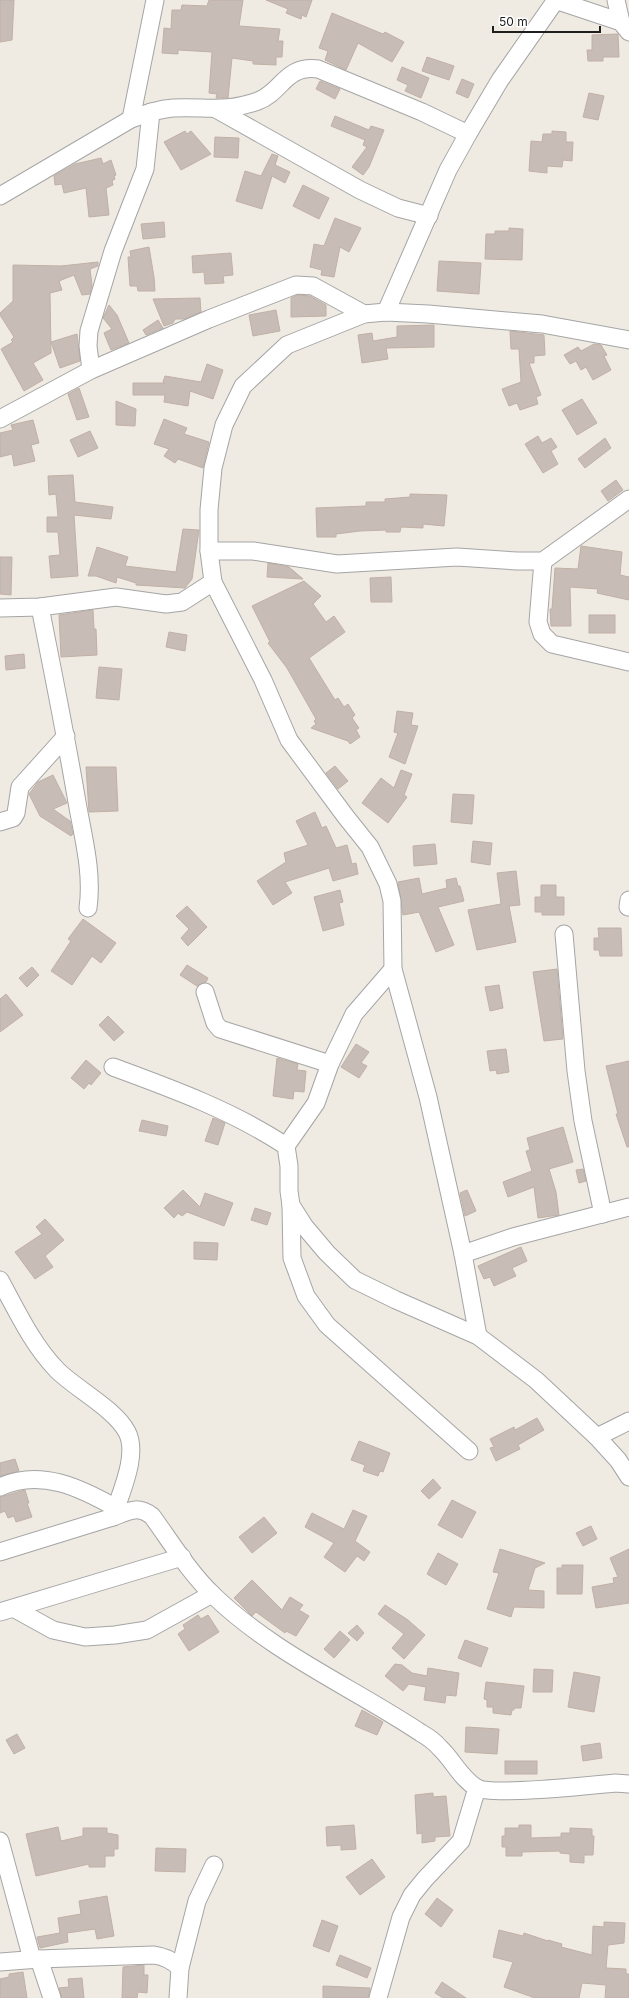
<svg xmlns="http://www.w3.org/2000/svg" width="629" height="1998" font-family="Inter,sans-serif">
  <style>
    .building { fill: #c7bdb6; stroke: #c2b0a5 }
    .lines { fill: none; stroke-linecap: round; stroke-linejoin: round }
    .minor-casing { stroke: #a5a5a5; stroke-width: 19 }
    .minor { stroke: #fff; stroke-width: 17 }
  </style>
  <rect width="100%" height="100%" fill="#efebe3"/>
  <g class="building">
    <path d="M0,0h14l-2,40 -12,2z"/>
    <path d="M209,0h34l-4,26 41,3 -2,12h5l-1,16h-6v8l-23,-1v-3l-21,-3 -4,40h-12l1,-4 -8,-1 3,-41 -34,-2v4l-16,-1 2,-25 7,1 1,-19h9l1,-5 25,1z"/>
    <path d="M266,0h46l-6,17 -4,-2 -1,4 -15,-6 2,-4z"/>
    <path d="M332,13l51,21 2,-2 19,10 -12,20 -34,-19 -12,27 -21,-10 3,-9 -9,-3z"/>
    <path d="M618,34l1,23h-16v4h-15l-1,-11h5v-15z"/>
    <path d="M427,57l27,9 -5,14 -27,-9z"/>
    <path d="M402,67l27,11 -8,20 -16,-7 3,-6 -11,-5z"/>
    <path d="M462,79l12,5 -6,14 -12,-5z"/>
    <path d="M320,81l20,8 -5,10 -19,-10z"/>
    <path d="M589,93l15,3 -6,24 -15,-3z"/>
    <path d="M335,116l34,14 2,-4 13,4 -15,37 -6,8 -11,-8 15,-20 -4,-2 2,-5 -34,-14z"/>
    <path d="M185,131l2,3 4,-3 20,23 -30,16 -17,-28z"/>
    <path d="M552,131l14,1v10h7l-1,19 -9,-1 -1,7 -15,-1v7l-18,-2 2,-30 11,1 1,-8h9z"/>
    <path d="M215,137l24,1 -1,20 -24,-1z"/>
    <path d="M272,154l6,2 -3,9 15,7 -5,11 -13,-7 -10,33 -26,-8 9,-30 16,5z"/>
    <path d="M101,158l2,6 8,-4 5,15 -2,1 1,3 -3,2 1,4 -7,3 3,27 -20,2 -3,-29 -22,5 -2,-9 -7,1 -1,-9 21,-12z"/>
    <path d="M303,185l26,13 -10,21 -26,-13z"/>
    <path d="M335,218l26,10 -12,24 -9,-5 -6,30 -13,-2 1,-5 -12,-3 4,-23 10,2z"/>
    <path d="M164,222l1,15 -22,2 -2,-15z"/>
    <path d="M509,228l14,1 -1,31 -37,-1 1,-25h9v-3h14z"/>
    <path d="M149,247l5,30 1,14h-17l-1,-5h-7l-2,-29h3l-1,-6z"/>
    <path d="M231,253l2,22 -10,1 1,7 -19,1 -1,-12 -11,1 -1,-17z"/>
    <path d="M439,261l42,2 -2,31 -42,-3z"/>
    <path d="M98,262v4l-8,3 2,16 -2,9 -8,1 -8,-20 -15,6 3,9 -12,3 1,60 -18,10 10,17 -19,11 -23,-42 12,-7 -2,-2 3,-3 -14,-22v-2l13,-12v-36l48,1z"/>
    <path d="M297,295l13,1 16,9v11l-35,1v-19z"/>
    <path d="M200,298l1,14 -17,7h-9l-2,4 -9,3 -11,-27z"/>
    <path d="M109,305l8,10 12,28 -18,7 -7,-17 8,-4 -9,-11z"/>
    <path d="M276,310l4,21 -27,5 -4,-21z"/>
    <path d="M158,320l5,8 -17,7 -3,-5z"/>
    <path d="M434,325v22l-48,1 2,11 -26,4 -4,-28 14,-2 1,8 24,-4v-11z"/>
    <path d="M510,331l34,4 1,20 -11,1v7h-5l12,32 -5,2 2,7 -18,6 -3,-7 -8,3 -7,-17 19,-7 -2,-33h-8z"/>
    <path d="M77,334l3,27 -20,7 -9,-26z"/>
    <path d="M594,344l7,1 6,10 -3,1 7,14 -18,10 -7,-13 -5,3 -5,-9 -6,3 -6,-9 14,-8 3,4z"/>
    <path d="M207,364l16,6 -10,29 -23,-8 -2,15 -24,-4 1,-7h-32v-12h32l-2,-1 2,-6 36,6z"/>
    <path d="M79,388l10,29 -12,3 -9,-26z"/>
    <path d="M582,399l15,24 -20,12 -15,-25z"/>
    <path d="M116,401l20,8 -1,17 -19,-1z"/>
    <path d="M164,419l23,9 -3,6 25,8 -6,26 -25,-9 -3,4 -11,-7 5,-7 -15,-5z"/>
    <path d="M33,420l6,23 -8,2 4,16 -21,5 -2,-12 -12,3v-24l13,-3 -2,-5z"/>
    <path d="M90,431l8,17 -20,9 -8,-17z"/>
    <path d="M538,436l4,7 9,-5 6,9 -6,4 7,13 -15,9 -18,-29z"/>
    <path d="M605,438l6,10 -26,20 -7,-9z"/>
    <path d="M73,475l2,27 38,5 -2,12 -37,-4 4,61 -27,2 -2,-22 11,-1 -2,-23h-11v-15h11l-2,-23 -7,1 -1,-19z"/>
    <path d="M616,480l7,10 -15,11 -7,-10z"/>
    <path d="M410,494l37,1 -3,31 -21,-2v4l-22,-1 -1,5h-14v-2l-26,1 -24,3v3h-19l-1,-29 50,-2v-4h19v-3l25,-2z"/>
    <path d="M183,529l16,1 -7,49 -7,9 -49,-3v-2l-19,-6 -1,6 -20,-7h-8l9,-29 31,10 -3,9 51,6z"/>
    <path d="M581,546l41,6 -2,23 9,2v23l-32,-7 1,-4 -28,-2 1,39h-20l-1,-17h2l3,-41 23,1z"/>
    <path d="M0,557h12l-1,38 -11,-1z"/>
    <path d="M268,563l21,4 14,12 -36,-2z"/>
    <path d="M391,577l1,25h-21l-1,-24z"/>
    <path d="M304,581l17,15 -8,8 13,18 8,-6 11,16 -36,26 26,42 3,-2 6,9 4,-3 7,11 -3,3 7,10 -3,2 4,7 -10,7 -2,-3 -37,-13 5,-4 -2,-3 2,-2 -29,-51 -19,-25 2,-1 -18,-36z"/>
    <path d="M93,610l1,19h2l1,26 -36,2 -2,-42z"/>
    <rect x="589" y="615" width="26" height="18"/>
    <path d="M169,632l18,3 -2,16 -19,-4z"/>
    <path d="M24,654l1,14 -19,2 -1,-14z"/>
    <path d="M99,667l23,2 -3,31 -23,-2z"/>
    <path d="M397,711l16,2 -2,12 7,1 -13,38 -16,-7 9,-24 -4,-1z"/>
    <path d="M335,766l13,15 -10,8 -12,-16z"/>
    <path d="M86,767h30l2,44 -29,1z"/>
    <path d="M401,770l11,4 -8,21 3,2 -19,26 -26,-20 19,-25 13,10z"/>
    <path d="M53,775l14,28 -14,6 17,12 3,13 -2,2 -31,-20 -11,-22 9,-12z"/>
    <path d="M453,794l21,1 -2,29 -21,-2z"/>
    <path d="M315,812l7,16 4,-2 10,22 11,-3 5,19 4,-1 2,11 -25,7 -4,-13 -44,14 7,11 -19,12 -16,-24 29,-19 -2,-9 24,-8 -12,-24z"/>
    <path d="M473,841l19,2 -2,22 -19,-3z"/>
    <path d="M435,844l2,20 -23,2 -1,-20z"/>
    <path d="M516,871l4,34 -11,1 7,36 -39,8 -9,-40 33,-6 -4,-31z"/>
    <path d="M419,878l3,16 25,-6 -1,-8 10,-2 2,8h2l4,15 -26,6 16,38 -18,7 -17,-40 -16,3 -5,-33z"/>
    <path d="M541,885h15v12h8v18h-22v-3h-7v-15h6z"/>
    <path d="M340,890l3,12 -4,1 5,22 -21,6 -9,-34z"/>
    <path d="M187,906l20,21 -19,19 -7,-8 8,-9 -13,-13z"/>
    <path d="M83,919l33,24 -15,20 -9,-7 -20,29 -21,-14 20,-30 -3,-2z"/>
    <path d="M598,928h23l1,28h-22l-1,-6h-5v-12h5z"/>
    <path d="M187,965l21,13 -2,4 -9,4 -17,-11z"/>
    <path d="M32,967l7,8 -12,12 -8,-9z"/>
    <path d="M557,969l6,70 -19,2 -11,-69z"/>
    <path d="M499,985l4,23 -13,3 -5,-24z"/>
    <path d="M6,994l17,21 -23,17v-33z"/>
    <path d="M108,1016l16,16 -10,9 -15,-16z"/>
    <path d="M356,1044l13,8 -8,11 6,3 -8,12 -18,-11z"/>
    <path d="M506,1049l3,23 -12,2 -1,-4 -6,1 -3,-20z"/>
    <path d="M277,1058l21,6 -1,6 9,1 -2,21 -10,-1 -1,8 -20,-3z"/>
    <path d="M86,1060l15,13 -10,12 -2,-2 -5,6 -13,-11z"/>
    <path d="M629,1061v86h-2l-11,-33h2l-12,-48z"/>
    <path d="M213,1118l12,5 -7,22 -13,-4z"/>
    <path d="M142,1120l26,6 -2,10 -27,-5z"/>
    <path d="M563,1127l10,35 -24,7 7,23 3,23 -21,3 -4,-31 -26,10 -5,-15 29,-11 -6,-20 4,-1 -3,-12z"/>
    <path d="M583,1169l3,12 -7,2 -3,-13z"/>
    <path d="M183,1190l17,17 5,-14 28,10 -9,23 -37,-14 -5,4 -4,-3 -4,5 -10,-10z"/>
    <path d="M467,1190l9,21 -11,5 -5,-23z"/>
    <path d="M255,1208l16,5 -4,12 -16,-5z"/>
    <path d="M45,1219l19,21 -19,16 8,11 -18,12 -20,-27 27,-18 -6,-7z"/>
    <path d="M194,1242l24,1 -1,17 -23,-1z"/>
    <path d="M521,1247l6,14 -15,7 4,8 -22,10 -4,-9 -6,2 -6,-13z"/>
    <path d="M537,1418l7,12 -26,15 2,4 -24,12 -6,-13 4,-1 -4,-8 24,-12 1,3z"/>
    <path d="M359,1441l31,12 -7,19 -3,-1 -2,5 -15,-5 2,-6 -14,-5z"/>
    <path d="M15,1459l4,12 -19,5v-13z"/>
    <path d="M433,1479l8,9 -12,11 -8,-8z"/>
    <path d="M25,1490l4,13h-2l5,14 -16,5 -2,-6 -6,2 -3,-7 -5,2v-16z"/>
    <path d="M452,1500l24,12 -14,26 -24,-13z"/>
    <path d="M353,1510l14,6 -12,25 15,11 -6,9 -7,-5 -12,16 -21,-15 10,-14 -29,-16 7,-14 32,16z"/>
    <path d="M264,1517l13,16 -25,20 -13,-16z"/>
    <path d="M591,1526l6,13 -14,7 -7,-13z"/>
    <path d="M500,1549l45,14 -10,5 -7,22 16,1v17l-30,-1 -3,10 -24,-8 12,-36 -6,-1z"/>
    <path d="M629,1549v54l-33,5 -4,-21 22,-4 -1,-5 5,-1 -8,-19z"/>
    <path d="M438,1553l20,11 -12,21 -19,-11z"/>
    <path d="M562,1565h21l-1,29h-25v-26h5z"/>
    <path d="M252,1580l30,30 8,-13 13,8 -4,5 10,6 -13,20 -10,-5 -1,2 -29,-21 -4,4 -18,-18z"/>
    <path d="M385,1605l23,15 17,15 -21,24 -12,-11 12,-14 -26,-20z"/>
    <path d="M198,1615l3,4 7,-4 11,17 -30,19 -11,-17 7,-5 -2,-4z"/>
    <path d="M357,1625l7,8 -7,8 -9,-8z"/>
    <path d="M340,1631l10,9 -16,18 -10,-9z"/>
    <path d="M465,1640l23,8 -7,19 -23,-9z"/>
    <path d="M395,1664l7,1 10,8 15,3 1,-8 31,5 -3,23 -10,-1 -1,8 -21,-3 2,-13 -17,-3 -6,7 -18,-15z"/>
    <path d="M534,1669l19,1 -1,22h-19z"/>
    <path d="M574,1672l26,5 -6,35 -26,-5z"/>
    <path d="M486,1682l38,4 -3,22h-7v2h-2l-1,5 -18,-2v-6h-6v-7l-3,-1z"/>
    <path d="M362,1710l21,12 -6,13 -22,-9z"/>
    <path d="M466,1727l33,2 -2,25 -32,-2z"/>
    <path d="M17,1734l8,14 -11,6 -8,-14z"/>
    <path d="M600,1743l2,15 -19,3 -2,-15z"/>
    <rect x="505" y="1761" width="32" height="13"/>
    <path d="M433,1793v4l13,-1 4,40 -15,1v4l-13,2v-10l-5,1 -2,-39z"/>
    <path d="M354,1825l2,24 -15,1v-5l-14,1 -1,-19z"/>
    <path d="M519,1825h12v13l30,-1v-4h9v-5l22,1v7h2l-1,19h-9v8l-14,-1v-8l-10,-1v-2l-38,1v4h-16v-9h-4v-11h3v-8h14z"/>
    <path d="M58,1827l3,14 22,-5v-8h24v5l11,2v14h-4v7h-9v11h-16v-3l-53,12 -10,-42z"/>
    <path d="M156,1848l30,1 -1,23 -30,-1z"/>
    <path d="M372,1859l13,18 -25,18 -14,-18z"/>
    <path d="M107,1896l7,40 -17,3 -2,-10 -28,4 1,9 -28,6 -3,-11 23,-4 -2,-15 23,-4 -2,-13z"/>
    <path d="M437,1898l16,12 -12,17 -16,-13z"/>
    <path d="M322,1920l16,6 -9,26 -16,-6z"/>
    <path d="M604,1922l21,1 -1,20 -16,2 -2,23 20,1v5h3v24h-24l1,-13 -24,-2 -3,15h-44l-31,-11 9,-25 -20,-5 6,-27 24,6 1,-3 24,8v-1l14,4 -1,3 31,8 1,-29 11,1z"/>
    <path d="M340,1955l31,13 -4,10 -31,-13z"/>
    <path d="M144,1965v10h4l-1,18 -9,-1 -1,6h-15l1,-31z"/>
    <path d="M23,1972l4,26h-27v-19l9,-2v-3z"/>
    <path d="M82,1978l2,20h-22l-3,-10 10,-1 -1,-8z"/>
    <path d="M442,1982l24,16h-23l-8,-5z"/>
    <path d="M323,1986l47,2 -2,10h-45z"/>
  </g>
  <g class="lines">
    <g class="minor-casing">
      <g id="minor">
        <path d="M555,0l66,22 8,10"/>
        <path d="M616,0l5,22"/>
        <path d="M216,109l144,81 38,18 31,8"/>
        <path d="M131,119l24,-119"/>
        <path d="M0,196l131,-77c14,-5 27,-10 42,-11 32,-2 52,5 85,-7 24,-9 27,-36 60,-32l104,43 46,22"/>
        <path d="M386,312l62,-142 20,-36 32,-54 56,-80"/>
        <path d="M91,370l-3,-24 1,-15 24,-80 32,-82 6,-57"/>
        <path d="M0,419l91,-49 118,-51 87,-34 17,1 51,28"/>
        <path d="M209,551h44l84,13 120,-7 60,4h26l86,-62"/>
        <path d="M543,561l-5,61 4,12 10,10 77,18"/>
        <path d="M40,607c13,65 26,130 37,195 6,35 16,70 11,106"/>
        <path d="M0,608l40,-1 76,-10 50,7 16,-2 31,-20"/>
        <path d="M0,822l13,-4 3,-5 4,-26 46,-51"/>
        <path d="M628,907l1,-7"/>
        <path d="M564,934l12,137 7,50 20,93"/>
        <path d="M205,992l10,31 5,6 110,35"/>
        <path d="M113,1067c60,22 120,44 173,79l3,20v25l2,14 14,22 22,26 28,27 41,20 82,36 58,44 61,57 21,23 11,17"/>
        <path d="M286,1146l30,-43 14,-39 24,-50 39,-45"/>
        <path d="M291,1205l1,53 14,38 21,29 142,126"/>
        <path d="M463,1254l50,-17 116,-30"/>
        <path d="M0,1280c17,31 32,64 57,90 19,19 58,39 70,62 12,23 -7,62 -14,85"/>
        <path d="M478,1336l-15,-82 -35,-157 -35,-128 -1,-68 -4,-17 -18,-37 -24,-30 -57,-77 -26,-60 -50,-98 -4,-31v-41l4,-42 11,-43 19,-39 44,-41 77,-31 22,-2 42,2 114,10 87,16"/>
        <path d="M597,1437l32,-16"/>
        <path d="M0,1487c40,-19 81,1 116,21"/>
        <path d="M0,1552l113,-35c16,-6 24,-12 39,-1 19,26 37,56 61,79 61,59 139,92 208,138 7,4 14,9 19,15 13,12 21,31 37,40 16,8 116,-3 138,-5l14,1"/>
        <path d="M15,1609l38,21 32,7 30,-2 32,-5 65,-36"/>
        <path d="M0,1612l182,-55"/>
        <path d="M0,1841l32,118"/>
        <path d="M39,1959l13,39"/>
        <path d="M0,1962l39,-3 115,-4c11,2 18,5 26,13"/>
        <path d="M178,1998l2,-30 17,-67 17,-36"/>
        <path d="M378,1998l23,-81 11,-22 13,-16 36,-38 16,-53"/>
      </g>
    </g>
    <use href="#minor" class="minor"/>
  </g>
  <path d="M493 26v6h107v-6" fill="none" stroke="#1e1e1e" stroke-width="2"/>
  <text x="499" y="26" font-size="12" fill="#1e1e1e" stroke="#ffffff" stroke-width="3" paint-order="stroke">50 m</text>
</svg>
